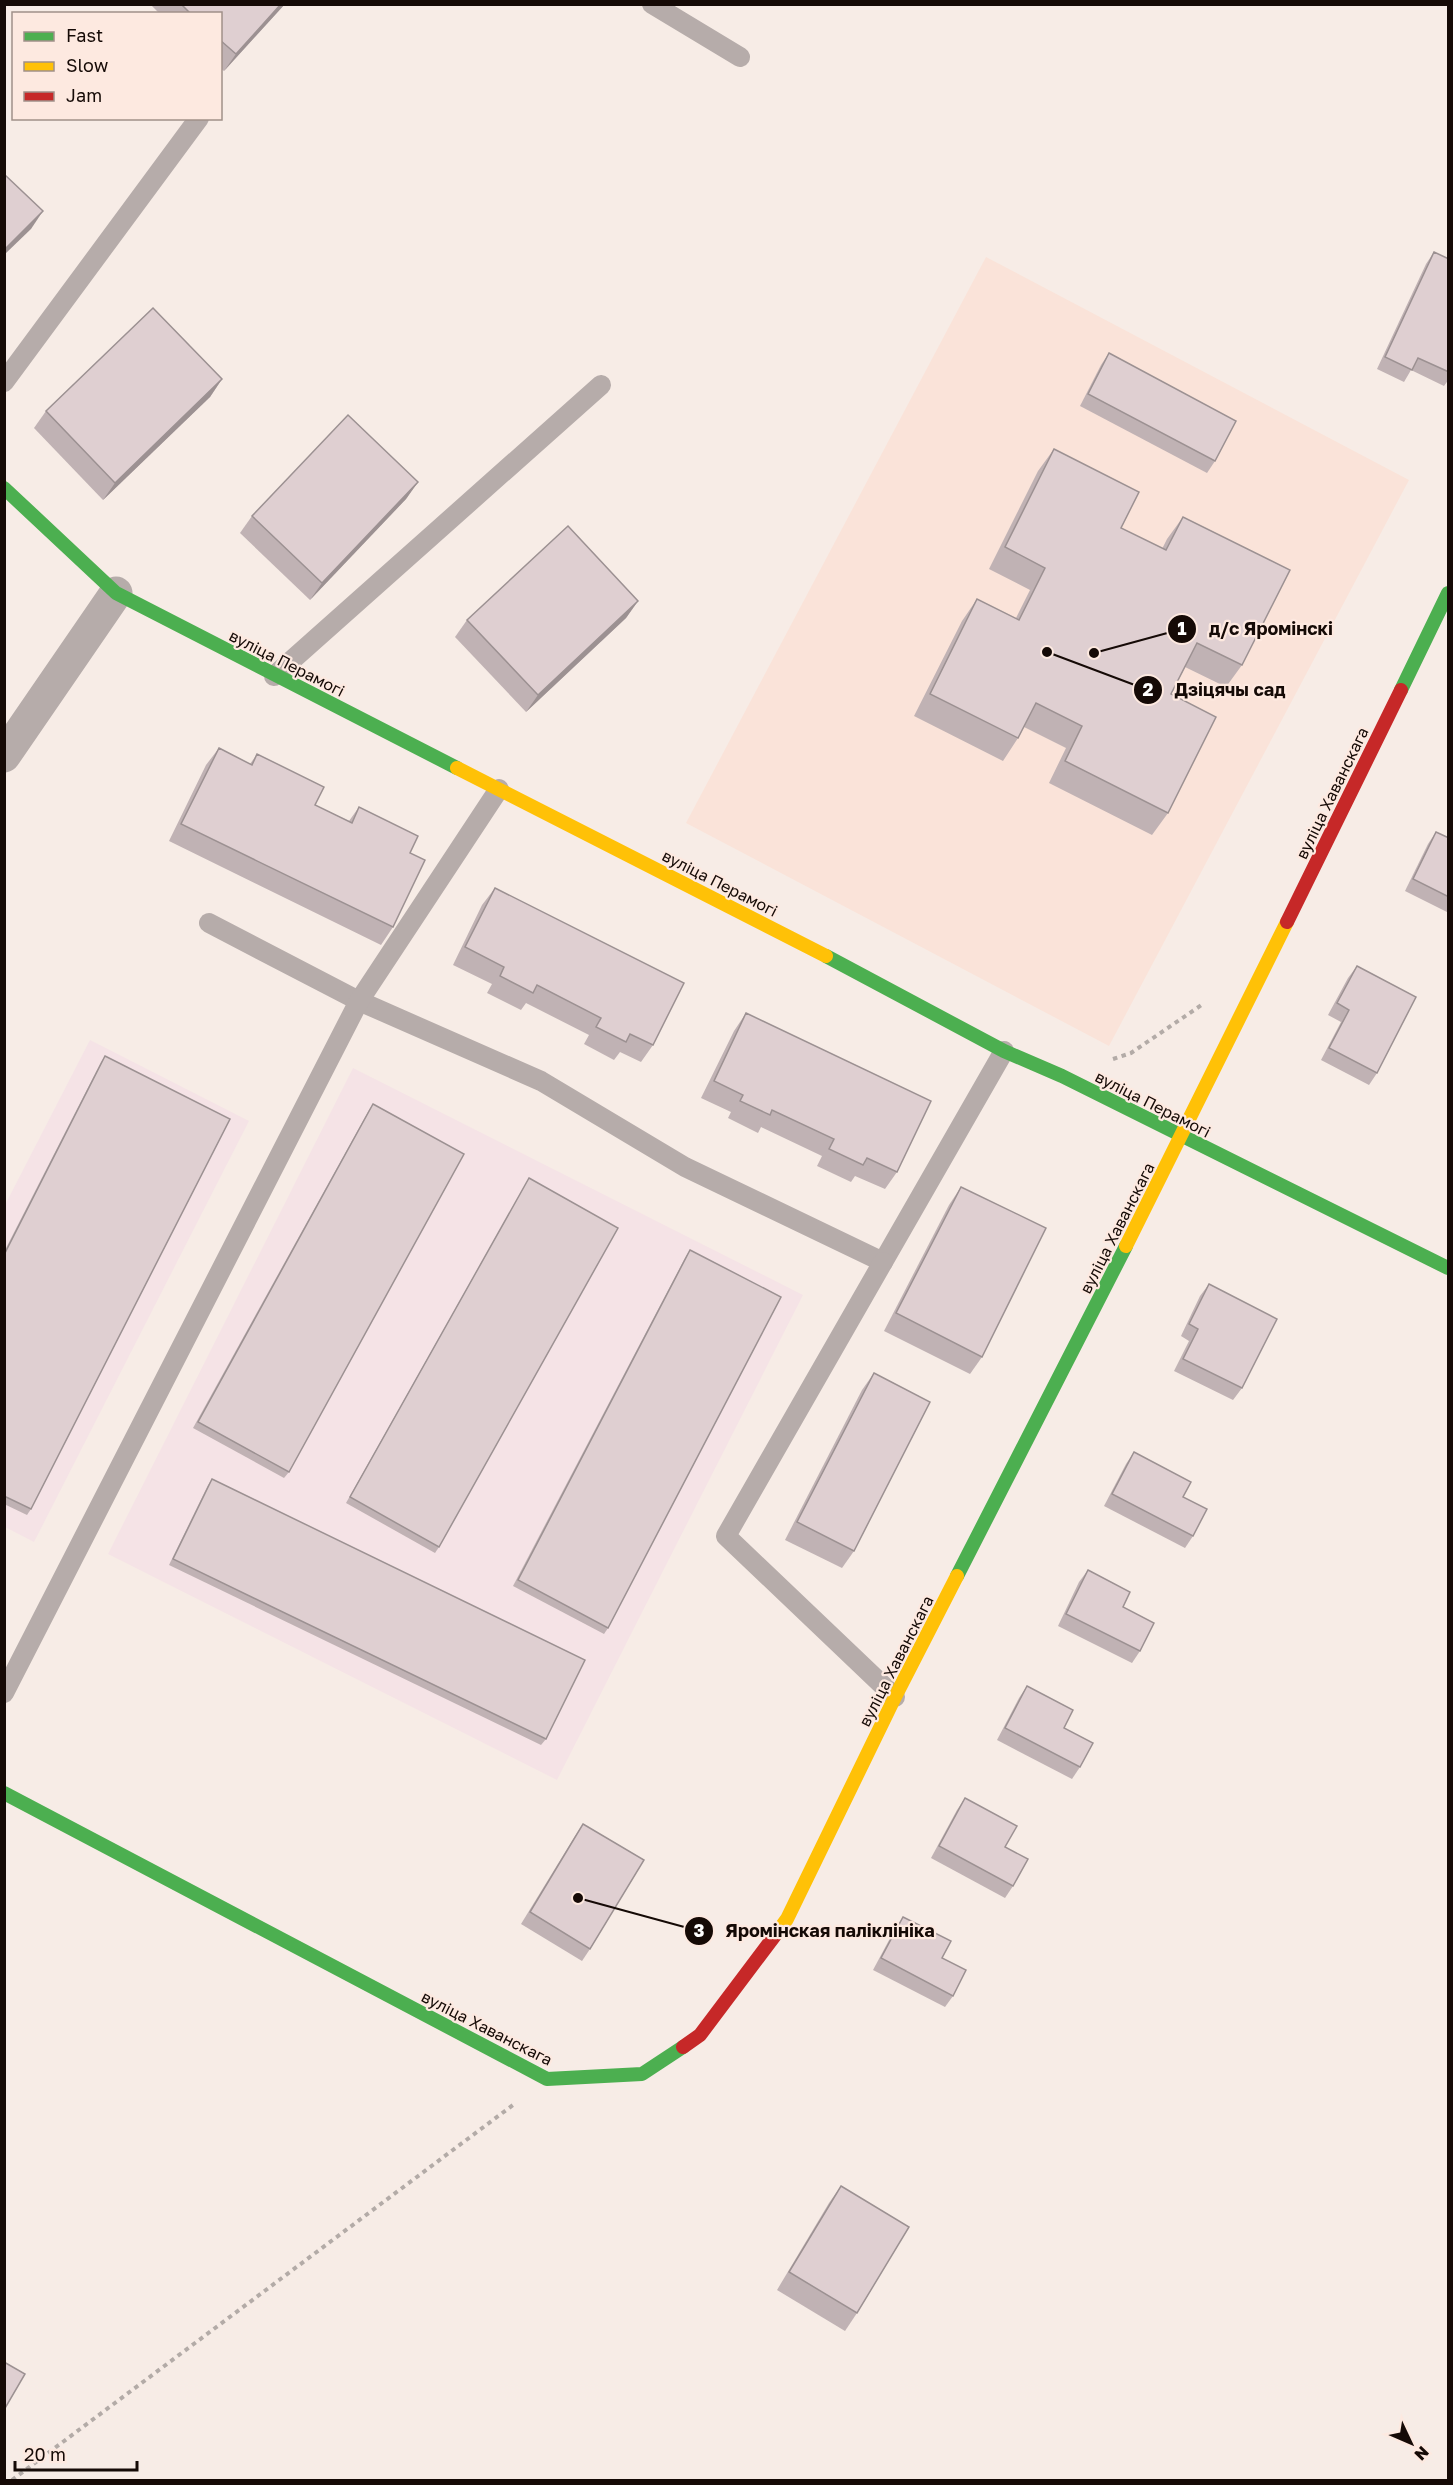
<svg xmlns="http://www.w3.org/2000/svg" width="1453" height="2485" font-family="'Golos Text',sans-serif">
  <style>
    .built { fill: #fae3d9 }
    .industrial { fill: #f5e3e6 }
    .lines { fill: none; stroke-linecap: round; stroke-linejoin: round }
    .path { stroke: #b3aba7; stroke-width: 4; stroke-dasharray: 4.5 4.5; stroke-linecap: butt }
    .lane { stroke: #b6acaa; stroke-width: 20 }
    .street { stroke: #b6acaa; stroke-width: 33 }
    .fast { stroke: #4caf50; stroke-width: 14 }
    .slow { stroke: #ffc107; stroke-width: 14 }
    .jam { stroke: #c62828; stroke-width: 14 }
    .wall { fill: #c0b2b4 }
    .shaded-wall { fill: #9c9192 }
    .building { fill: #dfcfd1; stroke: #9c9192; stroke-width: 1.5 }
    .labels { text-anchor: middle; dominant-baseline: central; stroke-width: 4.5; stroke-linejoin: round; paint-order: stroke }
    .street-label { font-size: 16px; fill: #150a06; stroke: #fde9e0 }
    .leader { fill: none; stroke: #150a06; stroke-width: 2 }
    .callout-dot { fill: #150a06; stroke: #fde9e0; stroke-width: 2 }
    .mark-label { font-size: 18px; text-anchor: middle; font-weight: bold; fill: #fff }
    .callout-label { font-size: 18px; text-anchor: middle; font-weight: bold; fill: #150a06; stroke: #fde9e0; stroke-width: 4.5; stroke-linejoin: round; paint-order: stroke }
  </style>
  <rect width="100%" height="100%" fill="#f7ece6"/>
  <path class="built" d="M986,257l423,223 -300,566 -423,-223z"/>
  <g class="industrial">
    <path d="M90,1040l159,81 -215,421 -29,-15 -1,-320z"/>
    <path d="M353,1068l450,227 -246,485 -449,-226z"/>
  </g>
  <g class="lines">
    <g class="path">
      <path d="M1113,1059l18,-6 72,-49"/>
      <path d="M12,2480l501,-375"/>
    </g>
    <g class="lane">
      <path d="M652,4l88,53"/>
      <path d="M4,382l195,-264"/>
      <path d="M274,676l327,-291"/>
      <path d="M209,923l150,78 182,80 144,86 198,95 121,-211"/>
      <path d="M883,1262l-157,274 169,161"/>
      <path d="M4,1693l355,-692 140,-212"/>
    </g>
    <path class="street" d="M4,756l112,-163"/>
    <g class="fast">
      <path d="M4,488l112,105 341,175"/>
      <path d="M1401,690l47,-97"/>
      <path d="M826,956l178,95 58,25 386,192"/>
      <path d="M957,1576l169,-330"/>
      <path d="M4,1793l543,286 95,-5 41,-27"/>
    </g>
    <g class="slow">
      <path d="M457,768l369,188"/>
      <path d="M1126,1246l161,-324"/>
      <path d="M776,1934l11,-15 108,-222 62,-121"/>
    </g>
    <g class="jam">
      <path d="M1287,922l114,-232"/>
      <path d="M683,2047l17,-12 76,-101"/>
    </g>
  </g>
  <g class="wall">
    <path d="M150,4h135l-61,67 -4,-3v-54h-60z"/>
    <path d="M1434,252l15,7v120l-5,7 -33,-16 -7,12 -27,-13 49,-105z"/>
    <path d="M1109,353l106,108 -8,12 -127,-67 21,-41z"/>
    <path d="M222,379l-12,18 -107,103 -69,-72 12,-17z"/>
    <path d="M1054,449l67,79 41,21 5,-10 16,-22 59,148 -16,22 -41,-20 -14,27 -3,119 -16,22 -103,-52 17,-35 -42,-21 -6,11 -15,23 -89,-45 48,-95 15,-22 39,19 14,-28 -41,-21 49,-98z"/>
    <path d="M418,482l-12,17 -96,101 -70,-67 12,-17z"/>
    <path d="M638,601l-12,17 -100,94 -71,-75 12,-17z"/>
    <path d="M219,748l31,16 7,-10 58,51 34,16 10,-14 51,46 -17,74 -12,18 -212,-104 37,-76z"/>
    <path d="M1436,832l13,6v75l-44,-22 23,-47z"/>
    <path d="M495,888l158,157 -12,17 -21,-10 -6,8 -30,-16 5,-9 -63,-32 -5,7 -34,-17 5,-9 -39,-19 29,-60z"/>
    <path d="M1357,966l20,107 -8,12 -48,-25 20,-38 -13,-7 20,-37z"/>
    <path d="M746,1013l151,159 -12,17 -30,-13 -4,6 -34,-16 5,-10 -61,-29 -3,6 -30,-15 3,-6 -30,-14 33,-67z"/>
    <path d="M105,1056l-74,453 -4,6 -23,-11v-252l97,-190z"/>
    <path d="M373,1104l-84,368 -5,6 -91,-50 176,-318z"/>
    <path d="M529,1178l-90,369 -4,6 -89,-50z"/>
    <path d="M961,1187l21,170 -12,17 -86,-43 65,-126z"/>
    <path d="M690,1250l-82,378 -4,6 -91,-48 173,-330z"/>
    <path d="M1209,1284l33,104 -9,12 -59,-29 15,-30 -8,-5 19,-40z"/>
    <path d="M874,1373l-20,178 -12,17 -57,-28 77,-150z"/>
    <path d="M1134,1452l49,45 10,39 -8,12 -81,-42 22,-42z"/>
    <path d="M212,1479l334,260 -5,6 -372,-180 39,-80z"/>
    <path d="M1088,1570l35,37 17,44 -8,12 -74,-37 21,-44z"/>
    <path d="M1027,1686l37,42 16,39 -8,12 -75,-39 22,-42z"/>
    <path d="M965,1798l48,88 -8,12 -74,-40 26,-48z"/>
    <path d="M583,1824l7,125 -8,12 -61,-37 54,-88z"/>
    <path d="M903,1917l39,41 11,38 -8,11 -72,-37 22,-41z"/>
    <path d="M841,2186l16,127 -12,18 -68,-41 52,-87z"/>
  </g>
  <g class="shaded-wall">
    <path d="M281,4h4l-61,67 12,-17z"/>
    <path d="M43,211l-12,18 -27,26v-5z"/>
    <path d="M222,379l-12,18 -107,103 12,-17z"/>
    <path d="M418,482l-12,17 -96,101 12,-17z"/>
    <path d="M638,601l-12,17 -100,94 12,-17z"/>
  </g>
  <g class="building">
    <path d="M181,4h100l-45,50 -16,-14v-26h-29z"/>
    <path d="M4,174l39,37 -39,39z"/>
    <path d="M1434,252l15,7v113l-31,-14 -6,12 -27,-13z"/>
    <path d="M153,308l69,71 -107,104 -69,-72z"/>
    <path d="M1109,353l127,68 -21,40 -127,-67z"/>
    <path d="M348,415l70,67 -96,101 -70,-67z"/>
    <path d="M1054,449l85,43 -18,36 45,22 17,-33 107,53 -48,95 -45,-22 -26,51 45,23 -48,96 -103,-52 17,-35 -46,-23 -18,35 -88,-44 47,-95 42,21 26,-52 -40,-21z"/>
    <path d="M568,526l70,75 -100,94 -71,-75z"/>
    <path d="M219,748l33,17 5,-11 67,33 -9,18 37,18 7,-16 59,29 -8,17 15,7 -32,67 -212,-103z"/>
    <path d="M1436,832l13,6v59l-36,-18z"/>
    <path d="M495,888l189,95 -31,62 -23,-11 -4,8 -30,-15 5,-9 -64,-33 -4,8 -33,-17 4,-9 -39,-20z"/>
    <path d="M1357,966l59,31 -39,76 -48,-25 20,-38 -12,-7z"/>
    <path d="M746,1013l185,88 -34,71 -30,-14 -4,7 -34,-16 5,-10 -62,-29 -2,5 -30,-14 3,-6 -29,-14z"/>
    <path d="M105,1056l125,63 -199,390 -27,-13v-241z"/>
    <path d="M373,1104l91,50 -175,318 -91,-50z"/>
    <path d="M529,1178l89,50 -179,319 -89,-50z"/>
    <path d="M961,1187l85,41 -64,129 -86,-44z"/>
    <path d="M690,1250l91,47 -173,331 -90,-48z"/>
    <path d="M1209,1284l68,35 -35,69 -59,-29 15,-30 -9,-5z"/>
    <path d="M874,1373l56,29 -76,149 -57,-29z"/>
    <path d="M1134,1452l57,30 -8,15 24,12 -14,27 -81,-42z"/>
    <path d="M212,1479l373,181 -39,79 -373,-180z"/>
    <path d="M1088,1570l42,22 -7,15 31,16 -14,28 -74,-37z"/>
    <path d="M1027,1686l46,24 -9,18 29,15 -13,24 -75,-39z"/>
    <path d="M965,1798l52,28 -12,21 23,12 -15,27 -74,-40z"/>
    <path d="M583,1824l61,36 -54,89 -60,-37z"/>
    <path d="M903,1917l48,24 -9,17 24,12 -13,26 -72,-38z"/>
    <path d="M841,2186l68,41 -52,86 -68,-41z"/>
    <path d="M4,2362l21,12 -21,36z"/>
  </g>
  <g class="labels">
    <g class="street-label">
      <text transform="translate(287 663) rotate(27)">вуліца Перамогі</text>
      <text transform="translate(1332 793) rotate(-64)">вуліца Хаванскага</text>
      <text transform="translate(720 883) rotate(27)">вуліца Перамогі</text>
      <text transform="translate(1153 1104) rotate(27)">вуліца Перамогі</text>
      <text transform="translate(1117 1228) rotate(-63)">вуліца Хаванскага</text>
      <text transform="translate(896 1661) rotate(-63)">вуліца Хаванскага</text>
      <text transform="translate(487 2028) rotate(27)">вуліца Хаванскага</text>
    </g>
  </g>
  <path class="leader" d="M1094 653L1182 629M1047 652L1148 690M578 1898L699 1931"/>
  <g class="callout-dot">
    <circle cx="1094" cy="653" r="6"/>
    <circle cx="1047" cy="652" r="6"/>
    <circle cx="578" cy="1898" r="6"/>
    <circle cx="1182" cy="629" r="15"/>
    <circle cx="1148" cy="690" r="15"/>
    <circle cx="699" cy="1931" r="15"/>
  </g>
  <g class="mark-label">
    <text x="1182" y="635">1</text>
    <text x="1148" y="696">2</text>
    <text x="699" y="1937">3</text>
  </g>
  <g class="callout-label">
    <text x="1271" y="635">д/с Яромінскі</text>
    <text x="1230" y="696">Дзіцячы сад</text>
    <text x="830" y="1937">Яромінская паліклініка</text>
  </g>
  <rect width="1453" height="2485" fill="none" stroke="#150a06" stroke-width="12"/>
  <rect x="12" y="12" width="210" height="108" fill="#fde9e0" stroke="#a09089" stroke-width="1.5"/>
  <rect x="24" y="32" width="30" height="9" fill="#4caf50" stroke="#a09089" stroke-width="1.5"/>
  <text x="66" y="42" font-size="18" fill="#150a06">Fast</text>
  <rect x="24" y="62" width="30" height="9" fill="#ffc107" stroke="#a09089" stroke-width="1.5"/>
  <text x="66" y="72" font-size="18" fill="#150a06">Slow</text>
  <rect x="24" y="92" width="30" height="9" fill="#c62828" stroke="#a09089" stroke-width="1.5"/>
  <text x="66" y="102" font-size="18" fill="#150a06">Jam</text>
  <g transform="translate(1411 2443) rotate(134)" stroke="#fde9e0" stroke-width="4.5" paint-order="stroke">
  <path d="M0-4.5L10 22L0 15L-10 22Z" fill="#150a06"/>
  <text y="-9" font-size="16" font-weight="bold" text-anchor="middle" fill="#150a06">N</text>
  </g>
  <path d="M15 2461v9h122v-9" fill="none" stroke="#150a06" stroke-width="3"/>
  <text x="24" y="2461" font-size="18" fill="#150a06" stroke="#fde9e0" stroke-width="4.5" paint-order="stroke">20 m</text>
</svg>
